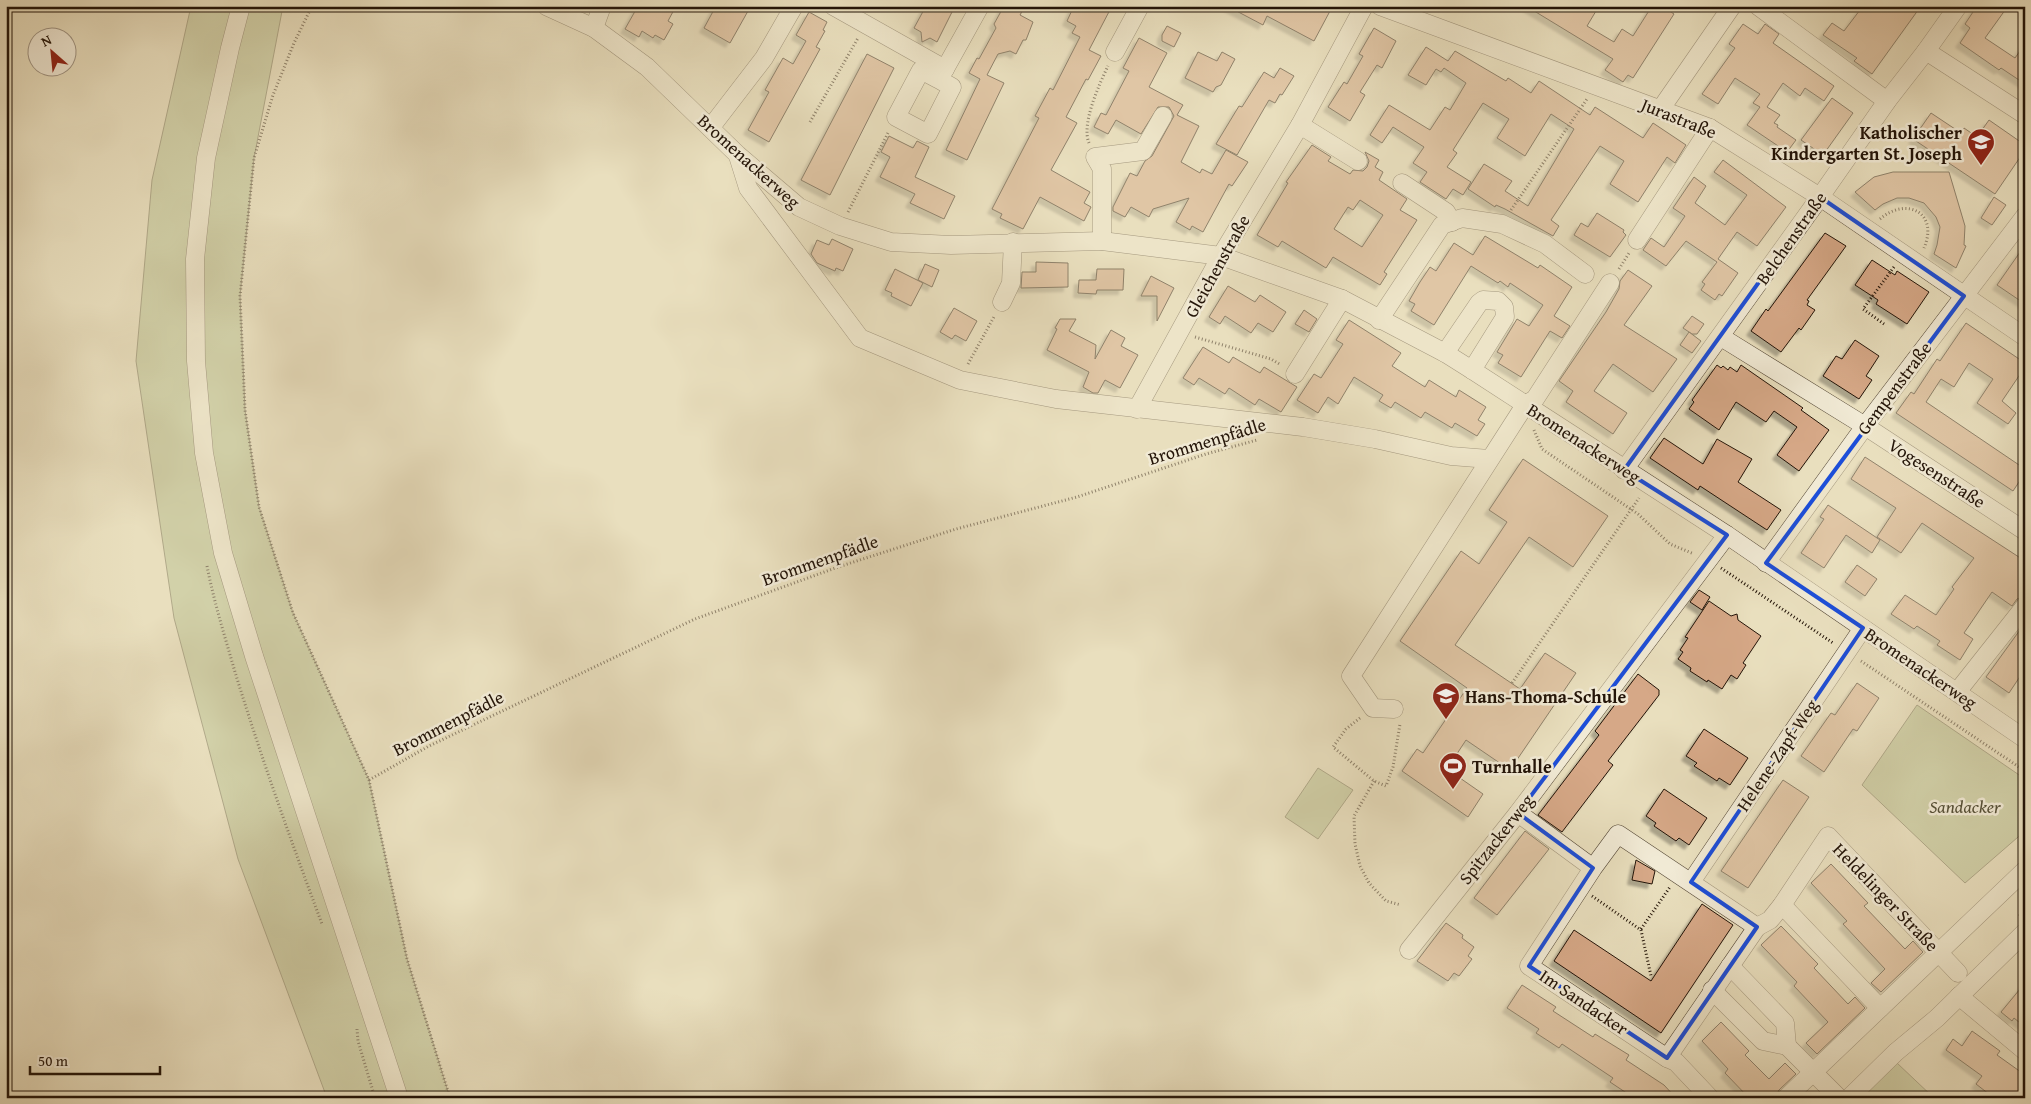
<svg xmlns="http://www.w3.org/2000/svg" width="2031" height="1104" font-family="'Gentium Book Plus',serif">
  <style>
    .green { fill: #b7c191; stroke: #6d6a4c }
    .building { fill: #d6a887; stroke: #231408; fill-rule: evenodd; filter: url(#shadow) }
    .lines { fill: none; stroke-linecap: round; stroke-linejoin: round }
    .minor-casing { stroke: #544736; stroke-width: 19 }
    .path { stroke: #231408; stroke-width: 3; stroke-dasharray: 1 2.5; stroke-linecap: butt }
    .minor { stroke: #f1ead5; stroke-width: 18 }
    .marked { fill: none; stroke: #1d4ed8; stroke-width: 4; stroke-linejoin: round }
    .labels { text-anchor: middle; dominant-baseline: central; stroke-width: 5; stroke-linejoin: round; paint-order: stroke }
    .street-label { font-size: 18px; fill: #231408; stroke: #f1ead5 }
    .poi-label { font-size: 18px; font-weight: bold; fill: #231408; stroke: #f1ead5; text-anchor: start }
    .park-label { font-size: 18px; font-style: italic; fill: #575138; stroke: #f1ead5 }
  </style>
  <defs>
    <filter id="shadow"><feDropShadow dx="-4.5" dy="4.5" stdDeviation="1" flood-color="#0004"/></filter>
  </defs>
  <rect width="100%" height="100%" fill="#e9dfbe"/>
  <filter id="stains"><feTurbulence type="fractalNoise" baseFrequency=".004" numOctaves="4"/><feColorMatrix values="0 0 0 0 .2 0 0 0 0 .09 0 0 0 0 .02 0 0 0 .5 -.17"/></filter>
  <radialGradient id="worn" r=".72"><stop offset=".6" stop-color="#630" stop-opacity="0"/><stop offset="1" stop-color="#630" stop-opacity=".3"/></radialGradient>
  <g class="green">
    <path d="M191,6h92l-29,152 -14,138 5,114 14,97 34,106 76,167 38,179 43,139h-123l-89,-239 -64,-241 -38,-257 16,-181z"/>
    <path d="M1917,705l108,74v52l-60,52 -103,-98z"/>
    <path d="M1318,768l35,22 -35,49 -33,-22z"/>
    <path d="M1897,1063l37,35h-73z"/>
  </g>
  <g class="building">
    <path d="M638,6h38l-8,15 5,3 -9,16 -9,-5 -2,3 -11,-7 -3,6 -14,-8z"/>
    <path d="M716,6h23l9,5 -18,32 -26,-15z"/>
    <path d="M926,6h29l-18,36 -7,-4 -8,4 -1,-10 -7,-4z"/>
    <path d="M1004,6h21l-5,9 13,7 -7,18h-3l-7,14 -6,-3 -12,3 -11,21 17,8 -37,77 -21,-10 34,-71 -11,-6 8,-15 2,1 17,-31 -2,-4z"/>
    <path d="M1074,6h38l-23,44 12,6 -13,24 -2,-1 -20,38 11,6 -26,47 39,22 -6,11 7,4 -7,14 -44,-24 -17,32 -23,-11 2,-4 -10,-5 47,-91 -4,-2 15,-28 3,2 27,-53 -8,-4 4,-7 -9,-5z"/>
    <path d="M1227,6h93l10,5 -16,30 -47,-25 -4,9z"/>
    <path d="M1526,6h73l-12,20 27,16 8,-13 11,7 19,-30h10l12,8 -41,64 -5,-3 -5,7 -18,-12 8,-11z"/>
    <path d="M1863,6h58l-49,68 -18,-13 3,-3 -34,-23 9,-12 12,8z"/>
    <path d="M1977,6h31l-23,32 30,20 10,-14v40l-24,-16 -2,2 -39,-27 10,-15 -5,-4z"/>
    <path d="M809,12l18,10 -4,8 2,1 -9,16 4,2 -51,93 -21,-12 21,-38 -4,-2 18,-32 10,6 13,-23 -10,-6z"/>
    <path d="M1743,24l15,10 7,-10 14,10 -6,9 61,43 -10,15 -19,-13 -5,8 -17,-13 -16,24 13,8 -6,8 4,2 -1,2 19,13 -9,12 -40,-27 13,-18 -7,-4 7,-9 -25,-16 -17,26 -16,-10 33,-46 -6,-4z"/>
    <path d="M1167,26l14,7 -7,14 -12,-6v-6z"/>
    <path d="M1374,28l22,13 -14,27 -5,-3 -17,27 5,3 -15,26 -22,-14 16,-25 3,2 16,-28 -4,-2z"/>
    <path d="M1139,38l28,15 -18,34 34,18 -6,10 22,11 -18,36 19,11 2,-4 10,5 14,-24 22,12 -16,24 -3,-2 -26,48 -11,-6 -2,4 -14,-8 13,-24 -36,11 -4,8 -18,-10 -6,10 -12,-6v-4l17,-34 7,3 8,-15 7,-5 22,-40 -5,-9h-11l-17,27 -25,-14 -8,14 -14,-7 7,-14 5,2 23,-44 -6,-3z"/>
    <path d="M1426,47l22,14 7,-10 51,30 2,-3 23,15 8,-12 51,34 5,-8 48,31 10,-15 33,22 -11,18 -8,-6 -29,45 -28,-18 14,-23 -24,-15 -49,74 8,6 -6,10 -48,-27 -9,-4 -1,2 -27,-18 16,-25 28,17 -7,10 23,15 46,-77 -23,-15 -26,42 -28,-18 12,-19 -26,-16 -30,47 4,3 -10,14 24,15 -8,13 -10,-6 -7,10 -26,-17 7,-10 -14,-9 11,-16 -31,-20 -11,16 -12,-8 19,-30 41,25 15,-23 5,3 16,-27 -22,-15 -3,4 -5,-3 -10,16 -18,-10z"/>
    <path d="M1198,52l19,9 5,-9 13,7 -14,26 -5,2 -3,5 -28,-14z"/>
    <path d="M867,54l27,14 -64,127 -29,-15z"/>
    <path d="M1280,68l14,8 -12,19 -2,-1 -5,9 -6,-3 -32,55 -21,-11 23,-38 3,1 22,-35 10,6z"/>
    <path d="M1832,98l21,15 -30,42 -22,-15z"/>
    <path d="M1931,113l30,20 3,-5 13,9 12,-17 36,25v5l-30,44 -82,-55z"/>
    <path d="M889,136l24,12 4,-7 12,6 -14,30 40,19 -11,23 -34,-16 5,-9 -35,-17 10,-20 -9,-5z"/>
    <path d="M1312,145l19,12 -3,4 22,13 3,-4 10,1 4,-4 2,-6 -4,-9 14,8 -4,7 8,5 -4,8 28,19 -7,11 17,10 -33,52 3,2 -7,11 -47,-28 -7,11 -44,-27 -4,6 -21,-12 31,-52 -2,-1zM1360,200l23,15 -21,32 -28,-18 14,-22 5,3z"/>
    <path d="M1723,160l63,47 -29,39 -20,-14 -19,27 20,14 -16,23 -3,-2 -4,6 -14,-10 4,-6 -3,-2 15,-20 -31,-21 -20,25 -23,-16 8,-12 13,9 21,-31 -12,-8 21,-31 12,9 -11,17 30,22 22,-30 -33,-23z"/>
    <path d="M1893,172h56l16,54 -1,19 2,1 -10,22 -22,-14 3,-9 3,-18 -4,-10 -12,-14 -15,-5h-12l-14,6 -8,6 -20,-18 19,-15z"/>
    <path d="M1994,197l12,8 -14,20 -11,-7z"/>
    <path d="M1597,213l27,17 -1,2 3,3 -16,22 -36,-22 7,-12 7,4z"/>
    <path d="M1825,233l21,13 -39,54 2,1 -2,4 8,5 -14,20 -2,-2 -18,24 -30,-21 15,-22 2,2z"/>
    <path d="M1485,236l53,32 2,-3 32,22 -18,29 16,10 -8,12 -12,-7 -29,46 -23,-14 5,-8 -6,-3 20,-33 12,7 14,-21 -33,-22 -2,4 -8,-6 -2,2 -27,-17 -37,59 -23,-14 4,-7 -6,-3 11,-19 10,-15 6,4 18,-28 19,12z"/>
    <path d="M832,239l21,10 -10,22 -7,-3 -1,3 -18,-8 -6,-9 6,-14 12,5z"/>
    <path d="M2025,245v59l-28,-19z"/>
    <path d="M1872,260l23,15 2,-4 32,21 -22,32 -31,-20 2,-4 -23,-15z"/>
    <path d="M1036,262l32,1v24l-47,1 1,-16h14z"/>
    <path d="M925,264l14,6 -7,17 -14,-7z"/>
    <path d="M895,269l28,14 -12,23 -20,-10 1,-3 -7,-3z"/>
    <path d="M1097,269h27l-1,21h-26l-1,4 -18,-1 1,-13h17z"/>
    <path d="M1628,270l24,16 -28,39 53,34 -24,33 -40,-28 -19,27 33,22 -14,21 -47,-32 7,-11 -14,-10 47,-69 13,-23 1,-8z"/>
    <path d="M1151,276l23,12 -17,33v-25h-16z"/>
    <path d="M1228,286l27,16 5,-7 26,17 -13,20 -15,-9 -7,10 -26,-17 -5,8 -11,-7z"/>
    <path d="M954,308l23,13 -11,20 -11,-6 -3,4 -12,-7z"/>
    <path d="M1304,310l13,9 -8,13 -14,-8z"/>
    <path d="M1692,316l12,8 -7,10h-5l-9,-6z"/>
    <path d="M1060,319h16l-7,12 27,14 -1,14 16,-29 14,8 -4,8 17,9 -18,33 -15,-8 -7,13h-5l-10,-6 6,-15 -42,-22 10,-21 -2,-1z"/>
    <path d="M1349,320l52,33 -9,13 33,21 4,-7 27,17 3,-7 27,17 -8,13 7,4 -8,12 -22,-13 -3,5 -27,-16 -4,6 -26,-16 -4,6 -12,-7 4,-6 -29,-18 -16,27 -10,-7 -10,16 -21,-13 17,-26 7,4 22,-34 -7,-4z"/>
    <path d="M1966,323l59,40v4l-23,34 14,12 -8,11 -31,-21 16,-24 -24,-16 -15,24 -13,-8 -15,23 99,67v4l-12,18 -117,-78 15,-21 3,2 23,-35 3,2z"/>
    <path d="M1689,332l12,9 -9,12 -12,-8z"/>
    <path d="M1855,340l24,16 -13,20 6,4 -13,19 -36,-23 13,-20 6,3z"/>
    <path d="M1203,347l26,16 4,-6 27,16 4,-6 33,20 -16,25 -22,-13 -4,6 -26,-17 -4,6 -26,-16 -5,7 -11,-7z"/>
    <path d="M1717,365l4,3 2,-2 5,4 2,-3 7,5 4,-7 62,43 -2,2 28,20 -30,41 -22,-16 20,-28 -23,-16 -8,11 -30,-20 -17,28 -30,-21 5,-7 -2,-2z"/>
    <path d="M1664,438l39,26 14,-25 35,20 -14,23 43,28 -14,20 -67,-44 -2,4 -48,-32z"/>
    <path d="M1865,457l160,104v35l-8,3 -5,7 -20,-14 -28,41 9,6 -13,21 -23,-15 3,-4 -23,-15 -3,3 -23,-15 14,-19 31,20 18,-26 -2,-2 22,-29 -52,-35 -21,30 -24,-16 19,-29 -45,-29z"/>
    <path d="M1523,459l85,57 -35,51 -44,-30 -74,108 65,44 25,-36 31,20 -66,97 -44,-30 -19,29 36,25 -15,23 -66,-46 15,-22 6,4 44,-65 -67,-47 61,-90 18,13 28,-42 -18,-12z"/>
    <path d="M1828,505l52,35 -8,13 -26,-18 -22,33 -23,-15 23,-34 -4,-2z"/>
    <path d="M1857,565l20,14 -12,17 -20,-14z"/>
    <path d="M1699,590l11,7 -8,13 -12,-8z"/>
    <path d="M1709,601l22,15 6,-2 1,6 23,16 -18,27 3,2 -9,14 -6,-4 -9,14 -14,-9 -1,2 -17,-11 1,-3 -13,-9 5,-7 -3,-2 8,-12 -3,-1z"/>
    <path d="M2025,623v46l-16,24 -23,-16z"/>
    <path d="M1638,674l21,16v5l-51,66 5,4 -51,67 -24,-17 61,-80 -4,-4z"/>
    <path d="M1857,683l22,15 -22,33 -4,-2 -29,43 -23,-16 30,-43 4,2z"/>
    <path d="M1704,729l44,29 -18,27 -11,-7 -2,3 -23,-15 3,-3 -11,-7z"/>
    <path d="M1783,780l26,17 -61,91 -27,-17z"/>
    <path d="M1664,789l43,29 -18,27 -10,-7 -3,3 -22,-15 2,-3 -10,-7z"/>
    <path d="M1525,831l24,18 -52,66 -23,-17z"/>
    <path d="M1636,860l19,11 -3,13 -20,-4z"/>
    <path d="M1831,864l37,39 -4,3 41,43 8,-8 10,11 -42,40 -10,-9 14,-14 -42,-45 4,-3 -36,-38z"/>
    <path d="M1702,904l31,21 -72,108 -107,-72 20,-31 77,51z"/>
    <path d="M1446,923l17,12 -1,3 12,9 -6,9 4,3 -13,17 -5,-3 -6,8 -31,-20z"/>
    <path d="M1781,926l37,38 -4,4 34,36 7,-7 10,11 -48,46 -11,-11 22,-21 -34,-36 3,-4 -36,-37z"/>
    <path d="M2025,983v44l-11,-9 -2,3 -11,-9z"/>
    <path d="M1522,985l34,22 -3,4 40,26 2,-3 34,21 -3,5 38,25 12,13h-42l-24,-16 3,-4 -51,-34 -3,4 -23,-15 3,-4 -32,-21z"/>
    <path d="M1721,1022l28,29 -4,4 24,24 16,-16 11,11 -17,16 -4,8h-26l-24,-25 3,-4 -26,-28z"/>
    <path d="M1972,1031l28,20 -3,4 28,20v23h-31l-18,-14 6,-8 -36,-26 7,-11 9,7z"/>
  </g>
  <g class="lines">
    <g class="minor-casing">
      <g id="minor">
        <path d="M241,6l-11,42 -24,110 -11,101 1,102 8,92 19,100 31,103 145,442"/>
        <path d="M546,6l48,22 53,39 91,88 61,52 41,19 51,16 60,3 151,-4 119,15 121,43 103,54 27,17 255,165 298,204"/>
        <path d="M833,6l112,63 35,-63"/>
        <path d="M1380,6l330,122 110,69 205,140"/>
        <path d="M1758,6l129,95"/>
        <path d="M594,28l8,-22"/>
        <path d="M1926,51l99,64"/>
        <path d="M1115,52l25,-46"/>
        <path d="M938,79l-17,-9 -25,47 32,17 24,-47 -14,-8 7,-10"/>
        <path d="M1660,110l72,-104"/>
        <path d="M1300,125l58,36"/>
        <path d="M711,127l53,-69 30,-52"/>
        <path d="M738,156l10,32 112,150 100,42 96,19 247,28 72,12 76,17 38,3"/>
        <path d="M1402,183l44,29 6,10"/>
        <path d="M1637,240l73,-112"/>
        <path d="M1102,241v-72l-7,-12 48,-6 20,-35"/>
        <path d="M1002,302l9,-19 2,-41"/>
        <path d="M1379,320l63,-95 20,-7 40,6 43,20 40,30"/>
        <path d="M1721,337l144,89 160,105"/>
        <path d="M1445,353l34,-50 4,-3 15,1 6,6 1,10 -33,53"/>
        <path d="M1295,374l47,-75"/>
        <path d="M1137,409l84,-153 79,-131 64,-119"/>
        <path d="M1624,470l196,-273 67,-96 39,-50 32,-45"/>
        <path d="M1766,563l99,-137 160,-210"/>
        <path d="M1957,692l68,-86"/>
        <path d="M1394,709l-21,-1 -22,-32 174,-271 10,-6 75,-116"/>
        <path d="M1518,813l75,55 -64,98 138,92 90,-131 -139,-93 -25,34"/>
        <path d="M1691,882l172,-254"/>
        <path d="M1782,905l98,103"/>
        <path d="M1757,927l13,-7 12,-15 46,-69 130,137"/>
        <path d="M1409,950l109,-137 209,-278"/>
        <path d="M1730,966l55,57 2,23"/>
        <path d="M1712,990l51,51 24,5 52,52"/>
        <path d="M1959,996l66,55"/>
        <path d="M1667,1058l9,4 34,36"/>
        <path d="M1786,1098l239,-228"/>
        <path d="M1849,1098l47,-46 41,-34 88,-86"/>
      </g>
    </g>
    <g class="path">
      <path d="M312,6l-18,37 -21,52 -19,63 -14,138 5,114 14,97 34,106 76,167 38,179 43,139"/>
      <path d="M464,6l17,3 1,-3"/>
      <path d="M810,122l48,-84"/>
      <path d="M1089,143c-8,-19 10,-58 19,-77"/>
      <path d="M1511,210l76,-111"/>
      <path d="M848,212l41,-81"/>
      <path d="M1880,219c27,-23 59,-6 44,29"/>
      <path d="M1619,269l10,-16"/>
      <path d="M1884,324l-21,-15 31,-42"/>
      <path d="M1195,337l76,22 10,6"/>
      <path d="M968,364l27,-49"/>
      <path d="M1534,430l8,19 96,65 32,30 24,10"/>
      <path d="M207,566c7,36 18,71 28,106 26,85 56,169 87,252"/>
      <path d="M1721,568l112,75"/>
      <path d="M1861,661l164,110"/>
      <path d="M1512,683l127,-185"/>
      <path d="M1360,718l-14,11 -13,18 41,34 12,5 7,-19 7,-43"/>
      <path d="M369,780l60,-34 266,-127 143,-52 118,-38 121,-32 129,-43 51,-14"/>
      <path d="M1374,781l-20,35 1,28 5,22 9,17 17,18 15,4"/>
      <path d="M1592,896l49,34 10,46"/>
      <path d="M2019,916l6,-6"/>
      <path d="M1641,929l29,-42"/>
      <path d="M357,1029l1,12 17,57"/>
    </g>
    <use href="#minor" class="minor"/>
  </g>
  <path d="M0 0H2031V1104H0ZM1820,197l144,99 -198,267 97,65 -172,254 66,45 -90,131 -138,-92 64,-98 -75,-55 209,-278 -103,-65z" fill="#e9dfbe" fill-opacity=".55" fill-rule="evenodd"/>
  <path class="marked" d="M1820,197l144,99 -198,267 97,65 -172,254 66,45 -90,131 -138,-92 64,-98 -75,-55 209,-278 -103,-65z"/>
  <defs>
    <g id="school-pin" transform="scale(1.4375)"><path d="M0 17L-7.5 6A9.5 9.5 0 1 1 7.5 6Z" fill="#8f2418" stroke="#f1ead5"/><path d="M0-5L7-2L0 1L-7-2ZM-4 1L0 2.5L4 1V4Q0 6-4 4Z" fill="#fff"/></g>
    <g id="stadium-pin" transform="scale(1.4375)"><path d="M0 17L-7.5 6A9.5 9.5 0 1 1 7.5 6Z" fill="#8f2418" stroke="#f1ead5"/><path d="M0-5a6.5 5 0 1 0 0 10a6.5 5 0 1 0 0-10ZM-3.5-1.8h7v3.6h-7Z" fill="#fff"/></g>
  </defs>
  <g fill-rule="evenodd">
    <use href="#school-pin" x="1981" y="142"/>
    <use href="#school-pin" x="1446" y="696"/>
    <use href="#stadium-pin" x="1453" y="766"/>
  </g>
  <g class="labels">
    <g class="street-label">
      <text transform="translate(1679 118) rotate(22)">Jurastraße</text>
      <text transform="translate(749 161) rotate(42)">Bromenackerweg</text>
      <text transform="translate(1791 238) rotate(-55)">Belchenstraße</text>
      <text transform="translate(1217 266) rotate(-61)">Gleichenstraße</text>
      <text transform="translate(1894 388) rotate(-53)">Gempenstraße</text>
      <text transform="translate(1207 441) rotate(-17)">Brommenpfädle</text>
      <text transform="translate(1584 443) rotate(33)">Bromenackerweg</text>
      <text transform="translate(1937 473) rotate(33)">Vogesenstraße</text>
      <text transform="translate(820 560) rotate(-19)">Brommenpfädle</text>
      <text transform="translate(1921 668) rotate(34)">Bromenackerweg</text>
      <text transform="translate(448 723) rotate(-27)">Brommenpfädle</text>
      <text transform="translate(1777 755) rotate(-56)">Helene-Zapf-Weg</text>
      <text transform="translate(1496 839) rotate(-52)">Spitzackerweg</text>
      <text transform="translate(1886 897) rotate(46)">Heldelinger Straße</text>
      <text transform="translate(1584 1002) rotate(34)">Im Sandacker</text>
    </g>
    <g class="poi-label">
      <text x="1962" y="132" text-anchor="end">Katholischer<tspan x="1962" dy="21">Kindergarten St. Joseph</tspan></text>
      <text x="1465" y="696">Hans-Thoma-Schule</text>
      <text x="1472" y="766">Turnhalle</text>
    </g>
    <g class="park-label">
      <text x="1965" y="806">Sandacker</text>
    </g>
  </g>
  <rect width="2031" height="1104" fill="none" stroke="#e9dfbe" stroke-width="25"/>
  <rect x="8" y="8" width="2016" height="1089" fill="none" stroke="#231408" stroke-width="2.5"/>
  <rect x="12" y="12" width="2006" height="1079" fill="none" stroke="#231408"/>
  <g transform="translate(52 52) rotate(333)"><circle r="24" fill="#f1ead5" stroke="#9f9483"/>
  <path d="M0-4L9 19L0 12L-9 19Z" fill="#8f2418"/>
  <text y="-8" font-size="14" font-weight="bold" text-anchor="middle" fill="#231408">N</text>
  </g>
  <path d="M30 1066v8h130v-8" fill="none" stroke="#231408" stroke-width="2.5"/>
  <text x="38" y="1066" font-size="15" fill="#231408" stroke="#f1ead5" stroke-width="4" paint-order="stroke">50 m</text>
  <rect width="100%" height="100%" filter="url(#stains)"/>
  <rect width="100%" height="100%" fill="url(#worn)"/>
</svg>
